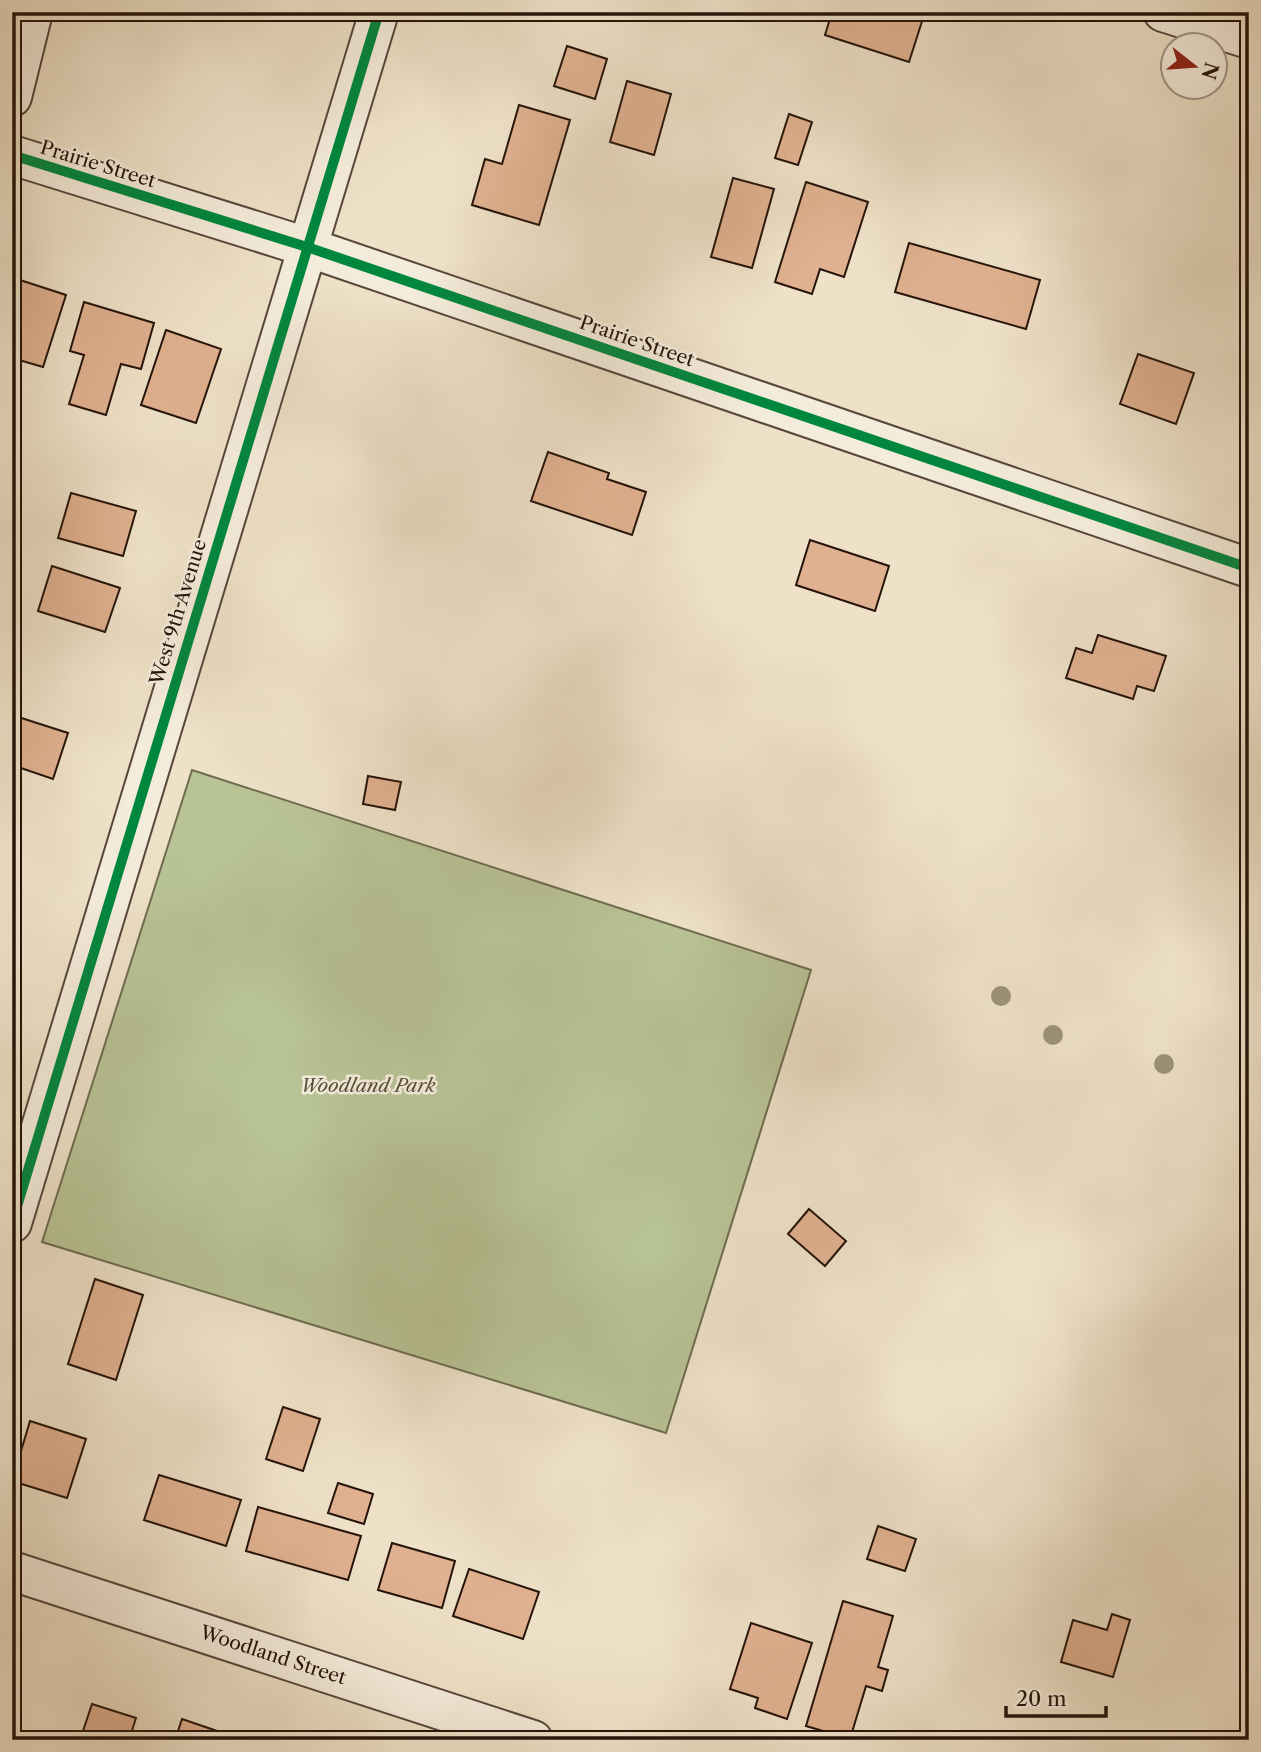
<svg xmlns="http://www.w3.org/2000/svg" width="1261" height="1752" font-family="'Libre Caslon Text',serif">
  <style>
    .green { fill: #b8c396; stroke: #6e6b50; stroke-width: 2 }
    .building { fill: #e0b190; stroke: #25130a; stroke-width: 2 }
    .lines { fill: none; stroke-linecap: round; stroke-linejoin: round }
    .minor-casing { stroke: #57463a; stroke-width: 42 }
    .minor { stroke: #f4ecdb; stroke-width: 38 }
    .cycleway-casing { stroke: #f4ecdb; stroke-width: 15 }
    .cycleway { stroke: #00873e; stroke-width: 10 }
    .tree { fill: #9c927a }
    .labels { text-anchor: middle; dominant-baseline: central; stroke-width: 5; stroke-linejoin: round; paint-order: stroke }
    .street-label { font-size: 19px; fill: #25130a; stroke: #f4ecdb }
    .park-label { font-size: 19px; font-style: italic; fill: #58513b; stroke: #f4ecdb }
  </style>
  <rect width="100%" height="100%" fill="#eee1c8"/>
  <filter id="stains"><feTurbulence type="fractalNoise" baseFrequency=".00286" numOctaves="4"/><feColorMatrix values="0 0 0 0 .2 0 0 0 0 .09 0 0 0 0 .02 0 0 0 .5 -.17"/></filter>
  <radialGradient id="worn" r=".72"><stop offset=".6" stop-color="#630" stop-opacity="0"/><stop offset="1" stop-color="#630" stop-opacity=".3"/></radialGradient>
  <path class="green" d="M192,770l619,200 -145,463 -624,-191z"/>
  <g class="building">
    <path d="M832,12h93l-16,50 -84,-27z"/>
    <path d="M567,46l40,13 -12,40 -41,-13z"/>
    <path d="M627,81l44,13 -17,61 -44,-13z"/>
    <path d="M519,105l51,15 -31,105 -67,-20 13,-46 17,5z"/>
    <path d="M789,114l23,8 -14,43 -23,-7z"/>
    <path d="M733,178l41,11 -22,79 -41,-11z"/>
    <path d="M806,182l62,20 -24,75 -24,-8 -8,25 -37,-12z"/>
    <path d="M909,243l131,37 -14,49 -131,-37z"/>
    <path d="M20,280l46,15 -23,72 -31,-9v-53z"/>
    <path d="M84,302l70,21 -13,46 -20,-5 -15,51 -37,-11 15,-49 -14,-4z"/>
    <path d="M166,330l55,19 -25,74 -55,-18z"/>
    <path d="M1138,354l56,19 -18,51 -56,-20z"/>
    <path d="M548,452l61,21 -2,6 39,13 -14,43 -101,-34z"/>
    <path d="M71,493l65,18 -13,45 -65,-18z"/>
    <path d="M810,540l79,26 -14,45 -79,-26z"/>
    <path d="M52,566l68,22 -15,44 -67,-21z"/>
    <path d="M1098,635l68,21 -12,35 -17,-5 -4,13 -67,-21 10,-30 16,5z"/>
    <path d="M12,715l56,18 -15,46 -41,-14z"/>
    <path d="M368,776l33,6 -6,28 -32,-6z"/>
    <path d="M12,888l9,3 -9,27z"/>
    <path d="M809,1209l37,32 -21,25 -37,-32z"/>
    <path d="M95,1279l48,16 -27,85 -48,-16z"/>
    <path d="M283,1407l37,12 -17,52 -37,-12z"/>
    <path d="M30,1421l56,18 -19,59 -55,-17z"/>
    <path d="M159,1475l82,25 -15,46 -82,-26z"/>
    <path d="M338,1483l35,11 -9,30 -36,-11z"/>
    <path d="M258,1507l103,29 -13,44 -102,-29z"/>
    <path d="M878,1526l38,13 -11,32 -38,-12z"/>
    <path d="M392,1543l63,18 -13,47 -64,-18z"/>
    <path d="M469,1569l70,23 -16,47 -70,-23z"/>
    <path d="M843,1601l50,15 -15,51 10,3 -6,21 -16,-5 -16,53 -44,-13z"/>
    <path d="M1112,1614l18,6 -17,57 -52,-15 12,-42 34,10z"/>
    <path d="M751,1623l61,20 -25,76 -32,-11 3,-10 -28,-9z"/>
    <path d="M92,1704l44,14 -7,22h-49z"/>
    <path d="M182,1719l38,13 -2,8h-61l3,-8 16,5z"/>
  </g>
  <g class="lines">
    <g class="minor-casing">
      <g id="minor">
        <path d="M1163,12l86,27"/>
        <path d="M12,97l21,-85"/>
        <path d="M12,155l295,92 942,321"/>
        <path d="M12,1223l367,-1211"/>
        <path d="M12,1571l521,169"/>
      </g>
    </g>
    <use href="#minor" class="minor"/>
    <g class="cycleway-casing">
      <g id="cycleway">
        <path d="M12,155l295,92 942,321"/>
        <path d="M12,1223l367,-1211"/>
      </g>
    </g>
    <use href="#cycleway" class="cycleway"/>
  </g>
  <g class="tree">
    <circle cx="1001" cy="996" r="10"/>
    <circle cx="1053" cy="1035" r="10"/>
    <circle cx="1164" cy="1064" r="10"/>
  </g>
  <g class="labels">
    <g class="street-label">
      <text transform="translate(98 164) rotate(17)">Prairie Street</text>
      <text transform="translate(637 341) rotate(19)">Prairie Street</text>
      <text transform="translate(178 612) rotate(-73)">West 9th Avenue</text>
      <text transform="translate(273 1655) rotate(18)">Woodland Street</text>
    </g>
    <g class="park-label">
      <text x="368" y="1085">Woodland Park</text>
    </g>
  </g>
  <rect width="1261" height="1752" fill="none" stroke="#eee1c8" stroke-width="42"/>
  <rect x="14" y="14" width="1233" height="1724" fill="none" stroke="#25130a" stroke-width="3.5"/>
  <rect x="21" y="21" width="1219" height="1710" fill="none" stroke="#25130a" stroke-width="2"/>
  <g transform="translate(1194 66) rotate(107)"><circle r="33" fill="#f4ecdb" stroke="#a19587" stroke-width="2"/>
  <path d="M0-5L12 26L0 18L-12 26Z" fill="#8f2418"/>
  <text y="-10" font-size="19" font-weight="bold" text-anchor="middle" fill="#25130a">N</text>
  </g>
  <path d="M1006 1706v10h100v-10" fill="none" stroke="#25130a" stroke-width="3.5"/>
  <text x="1016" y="1706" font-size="21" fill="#25130a" stroke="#f4ecdb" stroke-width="5" paint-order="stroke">20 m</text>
  <rect width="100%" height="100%" filter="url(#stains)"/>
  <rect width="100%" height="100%" fill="url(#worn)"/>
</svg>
